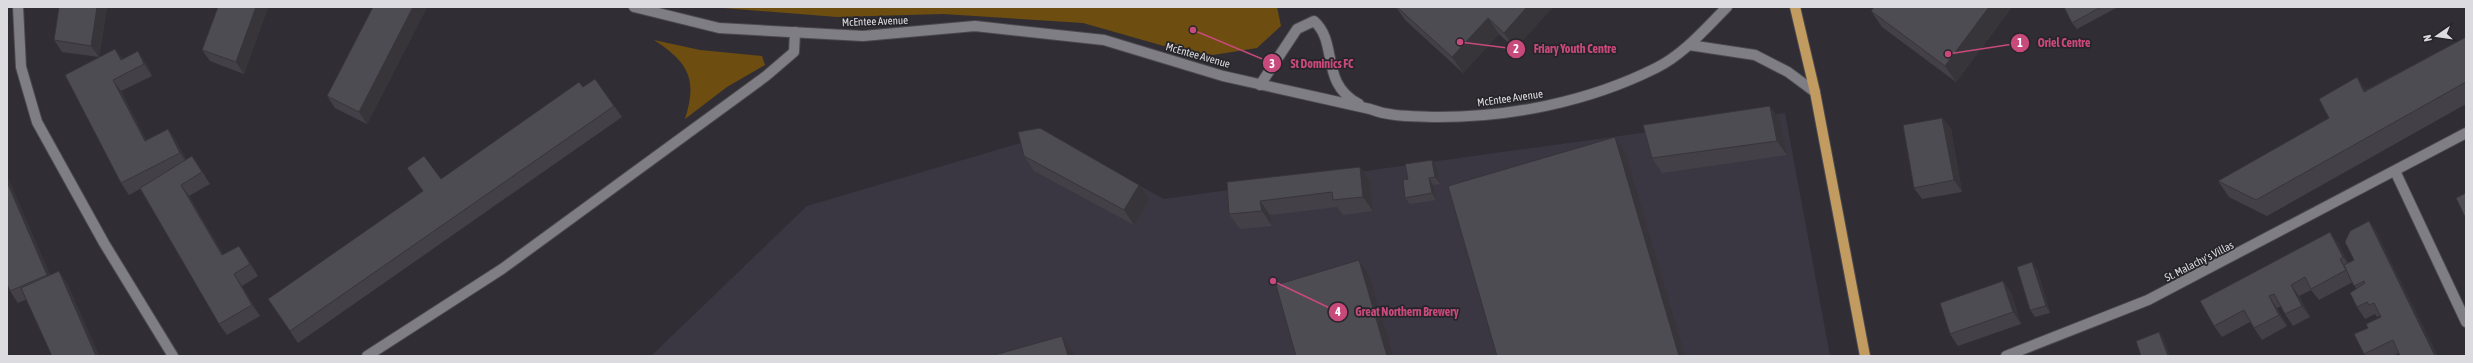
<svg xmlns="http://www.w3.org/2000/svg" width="2473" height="363" font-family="'Asap Condensed',sans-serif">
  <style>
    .built { fill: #3a3743 }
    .green { fill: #6e4d10 }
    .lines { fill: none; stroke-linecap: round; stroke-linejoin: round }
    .minor-casing { stroke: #4b4a4f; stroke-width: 12 }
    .major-casing { stroke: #4b4a4f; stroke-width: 12 }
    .minor { stroke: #807e85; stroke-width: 10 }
    .major { stroke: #c19b5f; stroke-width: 10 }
    .wall { fill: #434147 }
    .shaded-wall { fill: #37353a }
    .building { fill: #4e4c53; stroke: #37353a }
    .labels { text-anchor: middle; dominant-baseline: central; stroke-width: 3.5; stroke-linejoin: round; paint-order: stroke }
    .street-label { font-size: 11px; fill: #dcdbdf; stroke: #26252a }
    .leader { fill: none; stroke: #c8497c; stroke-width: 1.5 }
    .callout-dot { fill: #c8497c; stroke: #26252a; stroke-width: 1.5 }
    .mark-label { font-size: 12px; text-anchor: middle; font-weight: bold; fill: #fff }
    .callout-label { font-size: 12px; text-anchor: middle; font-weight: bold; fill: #c8497c; stroke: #26252a; stroke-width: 3.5; stroke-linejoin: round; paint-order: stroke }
  </style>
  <rect width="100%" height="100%" fill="#302e34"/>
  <path class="built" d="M1785,113l45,243h-1179l156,-150 241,-71 116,64z"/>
  <g class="green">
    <path d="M711,7h566l4,19 -24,22 -44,7 -42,-7 -88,-25 -140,-9 -106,3z"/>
    <path d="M654,40l46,10 62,6 3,9 -38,22 -42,32c13,-40 3,-57 -31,-79z"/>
  </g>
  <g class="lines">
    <g class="minor-casing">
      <g id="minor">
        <path d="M18,7l3,60 16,55 67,121 69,113"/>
        <path d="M634,7l85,21 144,8 112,-10 129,14 119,36 147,33c21,8 40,7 62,8 76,1 156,-15 224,-49 28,-14 49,-39 71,-61"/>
        <path d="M1689,45l66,10 33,17 27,20"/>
        <path d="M1260,85l37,-56 17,-8c25,22 5,62 45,83"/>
        <path d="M2395,171l71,151"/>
        <path d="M367,356l135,-87 264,-193 28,-24 1,-20"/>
        <path d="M2006,356l142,-56 318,-167"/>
      </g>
    </g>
    <g class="major-casing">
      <path id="major" d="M1795,7l20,85 50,264"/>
    </g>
    <use href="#minor" class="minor"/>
    <use href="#major" class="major"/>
  </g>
  <g class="wall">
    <path d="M107,7l-8,50 -37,-5 -8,-12z"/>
    <path d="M218,7h50l-24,67 -34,-13 -8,-11z"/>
    <path d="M373,7h54l-60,117 -32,-16 -8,-12z"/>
    <path d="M1396,7h157l-38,42 -16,-15 -36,39 -58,-53z"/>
    <path d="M2012,7l-56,75 -74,-55 -11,-16z"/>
    <path d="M2064,7h54l-41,22 -5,-6z"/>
    <path d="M2466,37v67l-199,112 -38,-19 -11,-16 111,-63 28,-41 9,13z"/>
    <path d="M122,59l24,4 6,13 -31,15 25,49 22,-11 8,12 10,19 6,-4 8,12 10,16 -21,12 34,59 24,2 11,19 -16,10 18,30 -33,19 -8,-11 -79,-135 -11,6 -8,-12 -56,-108z"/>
    <path d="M595,79l27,38 -324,226 -30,-44 173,-120 142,-92z"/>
    <path d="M1942,118l9,11 11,63 -40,7 -8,-11z"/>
    <path d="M1780,120l7,35 -125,18 -10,-15z"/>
    <path d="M1024,156l125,43 -15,26 -100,-54z"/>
    <path d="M1432,160l5,7 3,17 -7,1 3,15 -26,4 -5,-6 3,-19z"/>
    <path d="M1360,167l10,14 3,30 -30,4 -6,-8 -67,8 2,11 -32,3 -11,-15 -2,-32z"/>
    <path d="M7,176l43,99 17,8 32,73h-47l-25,-57 -9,4 -8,-12 -3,-7z"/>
    <path d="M2369,221l8,12 22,120 -7,3h-26l-2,-2 4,-26 13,-11v-2l-4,2 -2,-3 -10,5 -8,-12 -1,-18 -3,-7 -34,18 -8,-10 -12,6 11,21 -17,9 -8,-12 -4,-8 -4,2 10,18 -25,14 -12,-18 -28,15 -8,-11 124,-83 10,20 6,-3z"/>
    <path d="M2037,269l13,44 -15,4 -5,-7z"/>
    <path d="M2003,281l8,12 10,31 -63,22 -8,-12z"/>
  </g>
  <g class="shaded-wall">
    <path d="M97,7h10l-8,50 -8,-11z"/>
    <path d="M256,7h12l-24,67 -8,-12z"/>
    <path d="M413,7h14l-60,117 -8,-12z"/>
    <path d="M1527,7h26l-38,42 -11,-16z"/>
    <path d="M1989,7h23l-56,75 -11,-16z"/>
    <path d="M1488,18l11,16 -36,39 -11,-16z"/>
    <path d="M115,49l9,11h-3z"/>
    <path d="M138,51l8,12 6,13 -8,-12z"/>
    <path d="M2357,77l11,16 -4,-1z"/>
    <path d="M113,80l8,11 32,62 -8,-12z"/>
    <path d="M1770,106l10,14 7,35 -10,-14z"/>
    <path d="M1942,118l9,11 11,63 -8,-12z"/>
    <path d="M168,129l8,12 12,24 -8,-12z"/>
    <path d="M1615,137l10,15 60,204h-6z"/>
    <path d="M1432,160l5,7 3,17 -5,-7z"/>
    <path d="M1360,167l10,14 3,30 -10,-14z"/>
    <path d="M7,176l1,2 47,109 -8,-12 -40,-93z"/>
    <path d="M1429,178l4,7 3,15 -4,-7z"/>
    <path d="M181,185l8,11 42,71 -9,-12z"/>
    <path d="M1139,185l10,14 -15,26 -10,-15z"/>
    <path d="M1260,201l10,14 2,11 -10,-15z"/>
    <path d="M2369,221l8,12 61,123h-3z"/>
    <path d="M2330,232l8,11 13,25 -8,-11z"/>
    <path d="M239,246l8,11 11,19 -8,-12z"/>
    <path d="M1359,260l10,15 24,81h-6z"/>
    <path d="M2032,262l5,7 13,44 -4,-7z"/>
    <path d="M59,271l8,12 32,73h-3z"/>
    <path d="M234,274l8,12 18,30 -8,-11z"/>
    <path d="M2003,281l8,12 10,31 -8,-12z"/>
    <path d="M2291,285l8,11 11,21 -8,-11z"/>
    <path d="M2269,296l8,12 10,18 -8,-11z"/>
    <path d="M2159,332l5,7 6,17h-2z"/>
    <path d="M1062,336l10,15 2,5h-6z"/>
  </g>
  <g class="building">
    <path d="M59,7h38l-6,39 -37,-6z"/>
    <path d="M218,7h38l-20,55 -34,-12z"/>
    <path d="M373,7h40l-54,105 -32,-16z"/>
    <path d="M1397,7h130l-23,26 -16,-15 -36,39z"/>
    <path d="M1874,7h115l-44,59 -74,-55z"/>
    <path d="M2064,7h37l-29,16z"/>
    <path d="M2466,37v45l-210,118 -38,-19 111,-63 -10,-19 38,-22 7,15z"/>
    <path d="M115,49l6,11 17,-9 6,13 -31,16 32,61 23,-12 12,24 -59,30 -56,-108z"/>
    <path d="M595,79l19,27 -324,225 -22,-32 155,-108 -16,-23 17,-12 17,23 138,-97 4,5z"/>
    <path d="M1770,106l7,35 -125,17 -9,-33z"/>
    <path d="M1942,118l12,62 -40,8 -11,-63z"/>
    <path d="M1040,128l99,57 -15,25 -100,-54 -6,-24z"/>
    <path d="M1615,137l64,219h-182l-49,-170z"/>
    <path d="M192,156l10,16 -21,13 41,70 17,-9 11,18 -16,10 18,31 -33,19 -79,-136z"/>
    <path d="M1432,160l3,17 -6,1 3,15 -27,5 -2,-18 5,-1 -3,-15z"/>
    <path d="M1360,167l3,30 -30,3 -1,-8 -72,9 2,10 -33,3 -2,-32z"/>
    <path d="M7,182l40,93 -37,16 -3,-7z"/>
    <path d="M2466,193v26l-10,-21z"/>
    <path d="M2369,221l66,135h-35l-7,-16 -29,14 -10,-20 14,-6 -2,-4 15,-7 -7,-14 -5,2 -2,-3 -10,5 -7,-14 15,-10 -1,-2 -10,5 -10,-21 10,-5 -9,-18 5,-11z"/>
    <path d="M2330,232l13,25 -3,2 6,11 -35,19 -6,-12 -14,8 11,21 -17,8 -11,-20 -5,2 10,19 -25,13 -10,-18 -30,16 -14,-25z"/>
    <path d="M1359,260l28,96h-91l-20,-71z"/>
    <path d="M2032,262l14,44 -16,4 -13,-43z"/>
    <path d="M59,271l37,85h-44l-31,-68z"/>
    <path d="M2003,281l10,31 -63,22 -10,-31z"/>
    <path d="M2159,332l9,24h-27l-5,-15z"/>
    <path d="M1062,336l6,20h-77z"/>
  </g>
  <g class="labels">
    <g class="street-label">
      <text transform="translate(875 21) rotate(-2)">McEntee Avenue</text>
      <text transform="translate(1198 55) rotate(16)">McEntee Avenue</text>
      <text transform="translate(1510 98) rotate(-8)">McEntee Avenue</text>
      <text transform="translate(2199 261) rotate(-27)">St. Malachy's Villas</text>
    </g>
  </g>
  <path class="leader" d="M1948 54L2020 43M1460 42L1516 49M1193 30L1272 63M1273 281L1338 312"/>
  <g class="callout-dot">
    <circle cx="1948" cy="54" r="4"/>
    <circle cx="1460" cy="42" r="4"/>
    <circle cx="1193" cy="30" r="4"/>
    <circle cx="1273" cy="281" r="4"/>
    <circle cx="2020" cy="43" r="10"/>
    <circle cx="1516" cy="49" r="10"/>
    <circle cx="1272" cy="63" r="10"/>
    <circle cx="1338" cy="312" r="10"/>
  </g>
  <g class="mark-label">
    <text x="2020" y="47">1</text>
    <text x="1516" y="53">2</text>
    <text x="1272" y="68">3</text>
    <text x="1338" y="316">4</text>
  </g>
  <g class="callout-label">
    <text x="2064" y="47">Oriel Centre</text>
    <text x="1575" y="53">Friary Youth Centre</text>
    <text x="1322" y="68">St Dominics FC</text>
    <text x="1407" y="316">Great Northern Brewery</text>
  </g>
  <rect width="2473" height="363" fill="none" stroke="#dcdbdf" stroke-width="16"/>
  <g transform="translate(2437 36) rotate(257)" stroke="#26252a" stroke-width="3" paint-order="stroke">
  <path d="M0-3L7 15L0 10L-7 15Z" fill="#dcdbdf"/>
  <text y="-6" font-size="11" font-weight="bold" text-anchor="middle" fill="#dcdbdf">N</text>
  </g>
</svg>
